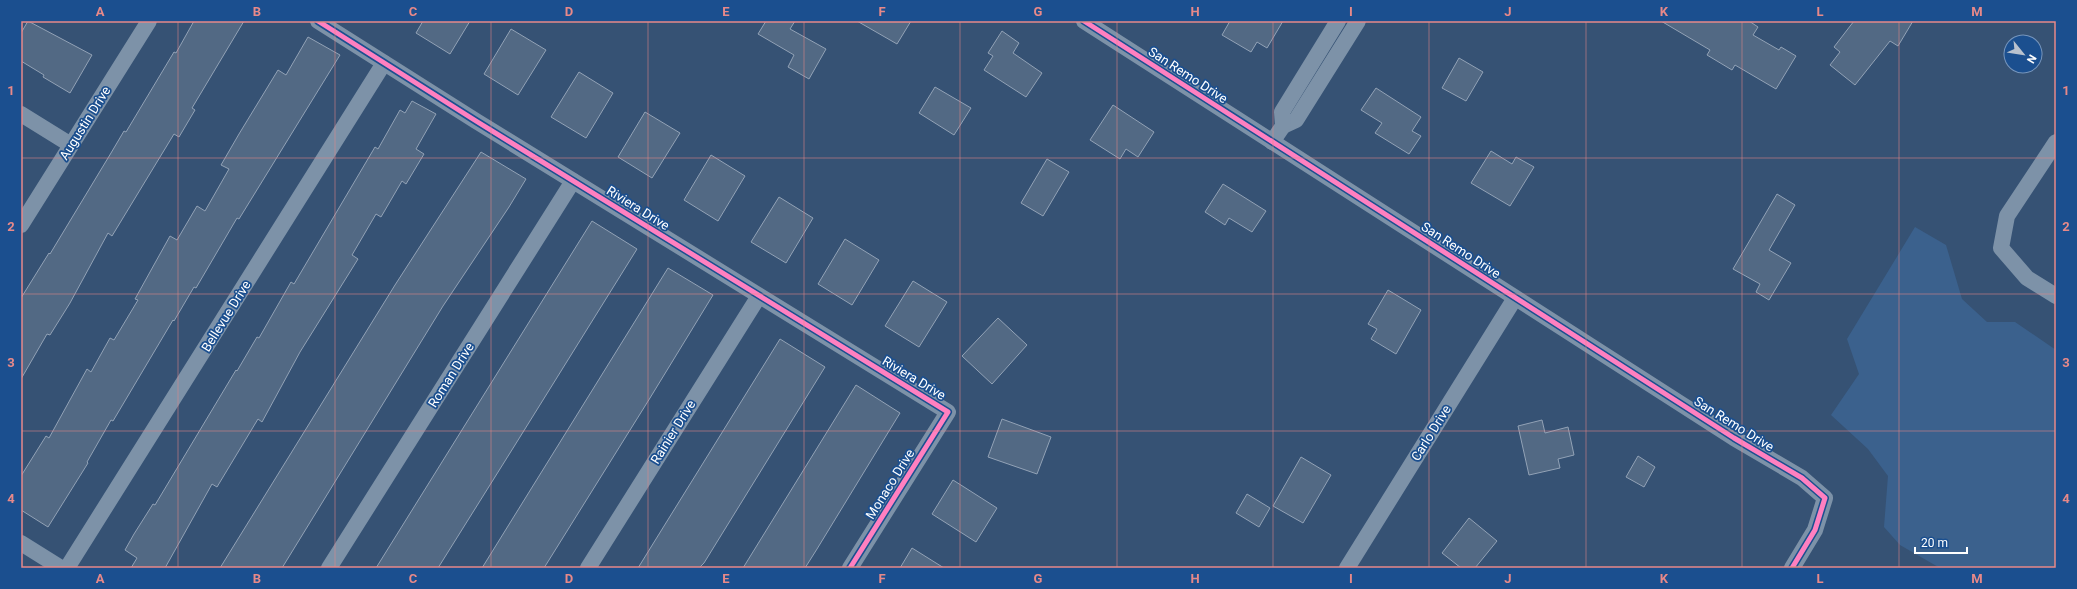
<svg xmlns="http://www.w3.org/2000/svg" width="2077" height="589" font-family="Roboto,sans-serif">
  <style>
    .water { fill: #3b618d }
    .building { fill: #526984; stroke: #92a2b6 }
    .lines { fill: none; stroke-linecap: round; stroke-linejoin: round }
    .street { stroke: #7d92a8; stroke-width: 16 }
    .cycleway-casing { stroke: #1b4f8f; stroke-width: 8 }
    .cycleway { stroke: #ff80c0; stroke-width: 5 }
    .grid { fill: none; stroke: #e88989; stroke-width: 1; stroke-opacity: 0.55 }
    .labels { text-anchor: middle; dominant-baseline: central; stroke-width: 3.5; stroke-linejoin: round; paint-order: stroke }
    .street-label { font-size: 13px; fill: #fff; stroke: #1b4f8f }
    .neatline { fill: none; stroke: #e88989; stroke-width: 1.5 }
    .grid-label { font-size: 13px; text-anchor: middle; font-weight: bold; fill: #e88989 }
  </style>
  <rect width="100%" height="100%" fill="#365274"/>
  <path class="water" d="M1915,227l31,18 16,54 25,23h28l41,28v218h-116l-40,-23 -16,-18 4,-51 -20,-27 -37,-34 28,-41 -12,-35z"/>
  <g class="building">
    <path d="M28,21l64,34 -22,38 -27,-16 1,-2 -23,-14v-28z"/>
    <path d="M194,21h50l-52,87 3,2 -16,27 -5,-3 -62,102 -4,-3 -38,70 -20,32 -3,-1 -26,45v-81l28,-45 1,1 61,-101 13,-22 2,1 48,-80 2,1z"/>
    <path d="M423,21h47l-20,33 -34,-21z"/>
    <path d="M766,21h29l-5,8 36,20 -17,30 -21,-12 6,-12 -36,-21z"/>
    <path d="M857,21h54l-14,23z"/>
    <path d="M1230,21h53l-16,27 -10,-6 -6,10 -29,-17z"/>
    <path d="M1661,21h88l9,6 -5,8 26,15 2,-3 15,9 -20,33 -41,-24 -3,5 -25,-15 3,-5z"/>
    <path d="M1854,21h59l-15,25 -8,-5 -35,44 -25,-20 10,-13 -6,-5z"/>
    <path d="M511,29l35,21 -28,45 -34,-21z"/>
    <path d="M1002,31l17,12 -6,10 29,20 -16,24 -42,-27 9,-14 -5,-3z"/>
    <path d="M308,37l32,18 -101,164 -2,-1 -41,70 -2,-1 -20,34 -1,-1 -60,101 -2,-1 -24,42 1,1 -40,64 -27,-17v-34l25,-40 3,2 38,-69 4,3 19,-34 4,2 24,-40 -3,-1 35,-63 7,4 20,-34 8,5 24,-42 -8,-4 18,-31 39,-64 8,5z"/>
    <path d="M1459,58l24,14 -17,29 -24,-13z"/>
    <path d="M579,72l34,21 -27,45 -35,-21z"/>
    <path d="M935,87l36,21 -17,27 -35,-22z"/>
    <path d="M1376,88l45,29 -9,14 9,5 -12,18 -34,-21 7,-10 -21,-13z"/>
    <path d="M412,101l24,13 -20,35 8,5 -18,30 -4,-3 -21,36 -5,-3 -24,41 6,4 -58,93 -38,70 -4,-3 -41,68 -5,-3 -47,84h-34l6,-10 -12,-8 9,-16 19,-30 2,1 81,-135 1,1 20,-34 2,1 32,-56 3,2 81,-137 3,2 22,-39 5,3z"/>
    <path d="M1113,105l41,27 -16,25 -12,-8 -6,10 -30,-19z"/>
    <path d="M645,112l35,21 -28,45 -34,-21z"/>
    <path d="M1491,151l21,13 4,-7 18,10 -24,39 -39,-23z"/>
    <path d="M481,152l45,27 -17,28 -66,99 -161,262h-62l175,-283z"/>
    <path d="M711,155l34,21 -27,45 -34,-21z"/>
    <path d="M1047,159l22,13 -26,44 -22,-13z"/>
    <path d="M1223,184l43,27 -14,21 -23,-14 -4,7 -20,-13z"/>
    <path d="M1777,194l18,11 -26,45 22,13 -22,37 -13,-8 4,-8 -27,-15z"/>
    <path d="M779,197l34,21 -27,45 -35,-21z"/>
    <path d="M592,221l45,28 -122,196 -77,123h-62z"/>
    <path d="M845,239l34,21 -27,45 -34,-21z"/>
    <path d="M668,268l45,27 -63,103 -106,170h-62z"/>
    <path d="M913,281l34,21 -28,45 -34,-21z"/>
    <path d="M1388,290l33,20 -25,44 -25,-15 6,-10 -9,-5z"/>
    <path d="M998,318l29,27 -35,39 -30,-28z"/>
    <path d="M780,339l45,28 -121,196 -5,5h-61z"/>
    <path d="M856,385l44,28 -83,136 -12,19h-62z"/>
    <path d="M1002,419l49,18 -14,37 -49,-17z"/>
    <path d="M1542,420l3,13 23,-6 6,28 -16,4 2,9 -31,7 -11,-49z"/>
    <path d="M1638,456l17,11 -11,20 -18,-10z"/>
    <path d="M1301,457l30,18 -28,48 -30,-17z"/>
    <path d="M953,480l44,28 -21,34 -44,-28z"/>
    <path d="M1247,494l23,14 -11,19 -23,-14z"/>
    <path d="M1469,518l28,23 -22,27h-14l-19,-15z"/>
    <path d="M912,548l32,20h-44z"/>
  </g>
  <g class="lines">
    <g class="street">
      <path d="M318,21l158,100 472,291 -98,156"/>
      <path d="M1084,21l650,417 68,40 23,20 -10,32 -23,38"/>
      <path d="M21,114l50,31"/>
      <path d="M1283,126l13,-6 62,-99"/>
      <path d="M1272,142l11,-16 -1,-14 56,-91"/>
      <path d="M2056,142l-49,74 -6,32 26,30 29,18"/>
      <path d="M21,225l128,-204"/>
      <path d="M21,543l40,25"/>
      <path d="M67,568l317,-505"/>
      <path d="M329,568l244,-387"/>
      <path d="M588,568l171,-272"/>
      <path d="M1347,568l168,-270"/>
    </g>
    <g class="cycleway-casing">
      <g id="cycleway">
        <path d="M318,21l158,100 472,291 -98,156"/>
        <path d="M1084,21l650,417 68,40 23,20 -10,32 -23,38"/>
      </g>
    </g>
    <use href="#cycleway" class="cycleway"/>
  </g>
  <path class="grid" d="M178,21v547M335,21v547M491,21v547M648,21v547M804,21v547M960,21v547M1117,21v547M1273,21v547M1429,21v547M1586,21v547M1742,21v547M1899,21v547M21,158h2035M21,294h2035M21,431h2035"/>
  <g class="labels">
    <g class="street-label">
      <text transform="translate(1188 75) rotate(33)">San Remo Drive</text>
      <text transform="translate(85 123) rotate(-58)">Augustin Drive</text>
      <text transform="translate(638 208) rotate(32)">Riviera Drive</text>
      <text transform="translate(1461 250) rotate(33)">San Remo Drive</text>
      <text transform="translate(226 316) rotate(-58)">Bellevue Drive</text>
      <text transform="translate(451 375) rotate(-58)">Roman Drive</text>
      <text transform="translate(914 378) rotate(31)">Riviera Drive</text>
      <text transform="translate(1734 424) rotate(32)">San Remo Drive</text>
      <text transform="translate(673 432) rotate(-58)">Rainier Drive</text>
      <text transform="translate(1431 433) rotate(-58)">Carlo Drive</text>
      <text transform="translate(890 484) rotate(-58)">Monaco Drive</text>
    </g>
  </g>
  <rect width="2077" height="589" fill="none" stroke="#1b4f8f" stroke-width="44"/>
  <g transform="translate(2023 54) rotate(120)"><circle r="19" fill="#1b4f8f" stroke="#7695bc"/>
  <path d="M0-3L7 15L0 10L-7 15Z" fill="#b9c2ce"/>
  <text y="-6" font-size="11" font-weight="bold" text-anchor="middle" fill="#ffffff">N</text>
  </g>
  <path d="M1915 547v6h52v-6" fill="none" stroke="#ffffff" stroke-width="2"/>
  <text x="1921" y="547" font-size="12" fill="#ffffff" stroke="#1b4f8f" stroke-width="3" paint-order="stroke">20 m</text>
  <rect x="22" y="22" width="2033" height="545" class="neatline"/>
  <g class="grid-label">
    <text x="100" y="16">A</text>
    <text x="257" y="16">B</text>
    <text x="413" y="16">C</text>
    <text x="569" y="16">D</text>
    <text x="726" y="16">E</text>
    <text x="882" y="16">F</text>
    <text x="1038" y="16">G</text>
    <text x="1195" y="16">H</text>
    <text x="1351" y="16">I</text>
    <text x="1508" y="16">J</text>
    <text x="1664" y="16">K</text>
    <text x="1820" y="16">L</text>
    <text x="1977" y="16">M</text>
    <text x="11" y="95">1</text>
    <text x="2066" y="95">1</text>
    <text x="11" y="231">2</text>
    <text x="2066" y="231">2</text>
    <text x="11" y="367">3</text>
    <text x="2066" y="367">3</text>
    <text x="11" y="503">4</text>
    <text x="2066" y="503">4</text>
    <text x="100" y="583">A</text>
    <text x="257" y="583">B</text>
    <text x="413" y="583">C</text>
    <text x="569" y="583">D</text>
    <text x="726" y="583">E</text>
    <text x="882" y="583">F</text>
    <text x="1038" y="583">G</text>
    <text x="1195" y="583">H</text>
    <text x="1351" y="583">I</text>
    <text x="1508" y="583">J</text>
    <text x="1664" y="583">K</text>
    <text x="1820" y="583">L</text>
    <text x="1977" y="583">M</text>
  </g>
</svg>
